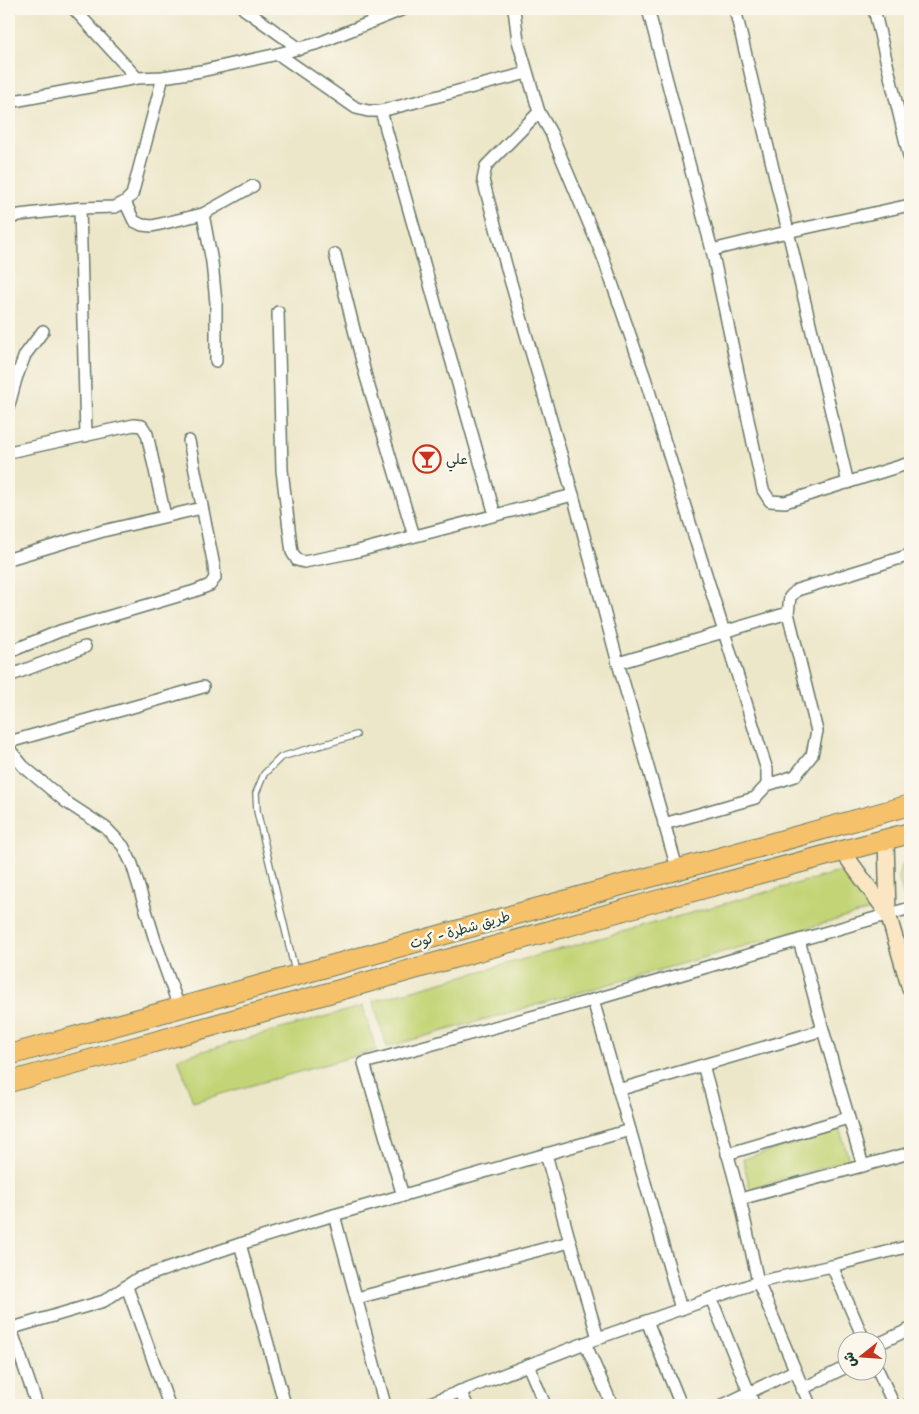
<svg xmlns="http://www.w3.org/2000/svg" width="919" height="1414" font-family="Sriracha,'Playpen Sans Arabic',sans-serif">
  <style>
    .green { fill: #c3d476; stroke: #718855 }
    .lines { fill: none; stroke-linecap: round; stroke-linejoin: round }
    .lane-casing { stroke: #677868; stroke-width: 8 }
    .street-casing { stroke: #677868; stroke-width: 14 }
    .secondary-casing { stroke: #677868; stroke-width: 18 }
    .highway-casing { stroke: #677868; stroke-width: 22 }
    .lane { stroke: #fff; stroke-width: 5.5 }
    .street { stroke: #fff; stroke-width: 11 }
    .secondary { stroke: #fbe6c4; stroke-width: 15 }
    .highway { stroke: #f5c16b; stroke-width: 20 }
    .labels { text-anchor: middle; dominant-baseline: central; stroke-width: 5; stroke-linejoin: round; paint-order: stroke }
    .poi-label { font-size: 14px; fill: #1f3d34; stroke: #fbf7ec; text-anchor: start }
    .street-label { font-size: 14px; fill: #1f3d34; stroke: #fbf7ec }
  </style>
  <rect width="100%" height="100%" fill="#fbf7ec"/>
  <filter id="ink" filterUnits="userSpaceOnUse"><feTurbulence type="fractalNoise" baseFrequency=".02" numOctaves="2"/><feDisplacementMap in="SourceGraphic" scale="10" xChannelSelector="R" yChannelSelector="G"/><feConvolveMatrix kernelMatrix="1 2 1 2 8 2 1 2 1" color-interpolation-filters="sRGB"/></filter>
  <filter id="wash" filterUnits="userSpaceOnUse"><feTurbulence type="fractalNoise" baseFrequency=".0096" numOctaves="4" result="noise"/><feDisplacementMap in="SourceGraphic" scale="20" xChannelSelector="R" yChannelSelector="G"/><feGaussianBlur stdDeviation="1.12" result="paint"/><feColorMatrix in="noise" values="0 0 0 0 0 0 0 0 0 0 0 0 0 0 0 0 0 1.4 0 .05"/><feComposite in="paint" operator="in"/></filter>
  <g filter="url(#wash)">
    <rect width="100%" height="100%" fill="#ede7ca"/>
    <g class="green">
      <path d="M910,854v43l-6,1 -6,-22 8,-21z"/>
      <path d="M846,870c18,5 22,23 29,39l-488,138 -14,-46z"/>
      <path d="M363,1006l13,44 -183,52 -15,-44z"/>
      <path d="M840,1130l9,30 -99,29 -7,-30z"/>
    </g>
  </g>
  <g filter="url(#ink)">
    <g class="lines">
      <g class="lane-casing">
        <path id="lane" d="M295,971l-38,-160 -1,-18 8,-19 17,-17 75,-22"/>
      </g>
      <g class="street-casing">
        <g id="street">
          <path d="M74,9l63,69"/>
          <path d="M244,9l56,40"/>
          <path d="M514,9l4,32 21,71 12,21 52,124 42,121 122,392v15l-12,13 -91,26"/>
          <path d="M648,9l64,241 51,240 7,11 15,1 125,-39"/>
          <path d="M735,9l113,474"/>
          <path d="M874,9l36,151"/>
          <path d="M278,54l78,54 12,3h13l146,-38"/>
          <path d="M9,102l128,-24 26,-1 38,-6 77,-17 41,-11 85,-34"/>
          <path d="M381,111l114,404"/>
          <path d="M539,112l-53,54 -3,14 26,96 64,219 45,168 59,205"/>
          <path d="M125,202l9,19 8,4 10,1 51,-12 50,-28"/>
          <path d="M80,208l6,228"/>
          <path d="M203,214l9,48 4,41v58"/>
          <path d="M9,219l10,-4 61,-7 35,-1 10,-5 7,-7 31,-118"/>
          <path d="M712,250l75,-18 123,-27"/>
          <path d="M335,254l31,123 48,159"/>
          <path d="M278,312l4,158 9,75 1,7 5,8 7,2 50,-10 219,-57"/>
          <path d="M9,405l7,-26 9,-24 18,-24"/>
          <path d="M9,452l125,-27 8,1 5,8 18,82"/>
          <path d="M9,559l94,-28 99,-23"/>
          <path d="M9,652l51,-21 135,-40 15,-6 5,-7 -1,-12 -25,-125"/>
          <path d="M618,663l170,-50"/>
          <path d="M9,676l76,-29"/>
          <path d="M9,742l194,-55"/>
          <path d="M9,749l14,17 43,36 40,26 17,18 9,18 23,76 24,67"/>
          <path d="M767,785l28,-9 17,-21 5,-24 -29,-118 2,-16 7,-7 113,-35"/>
          <path d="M799,940l24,90 40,136"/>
          <path d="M593,1000l88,309"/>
          <path d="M703,1065l37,134 18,83 52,123"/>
          <path d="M618,1090l205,-60"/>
          <path d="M546,1154l24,88 28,96"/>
          <path d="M727,1154l121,-36"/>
          <path d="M403,1196l-39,-133 229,-63 317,-92"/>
          <path d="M740,1199l170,-46"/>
          <path d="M334,1215l51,190"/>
          <path d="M240,1244l45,161"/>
          <path d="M832,1266l33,76"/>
          <path d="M127,1287l42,118"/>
          <path d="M357,1298l213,-56"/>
          <path d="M711,1298l43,107"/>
          <path d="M647,1321l34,84"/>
          <path d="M9,1329l95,-28 33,-22 103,-35 94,-29 296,-85"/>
          <path d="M11,1329l26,76"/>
          <path d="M585,1343l27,62"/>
          <path d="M876,1345l34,-16"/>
          <path d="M528,1365l17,40"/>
          <path d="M876,1366l18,39"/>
          <path d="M802,1389l44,-22"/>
          <path d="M460,1391l7,14"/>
          <path d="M425,1405l173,-67 160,-56 74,-16 78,-20"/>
          <path d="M723,1405l71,-34"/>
          <path d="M907,1405l3,-1"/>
        </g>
      </g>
      <g class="secondary-casing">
        <g id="secondary">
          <path d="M886,840l2,74 22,75"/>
          <path d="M843,852l45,62"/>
        </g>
      </g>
      <g class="highway-casing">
        <g id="highway">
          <path d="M9,1055l901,-250"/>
          <path d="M9,1082l99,-27 548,-154 254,-68"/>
        </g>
      </g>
      <use href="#lane" class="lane"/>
      <use href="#street" class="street"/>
      <use href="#secondary" class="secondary"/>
      <use href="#highway" class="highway"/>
    </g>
  </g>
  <defs>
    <g id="bar-ring" transform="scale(1.4375)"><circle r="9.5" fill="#fbf7ec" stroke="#c8321e" stroke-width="1.5"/><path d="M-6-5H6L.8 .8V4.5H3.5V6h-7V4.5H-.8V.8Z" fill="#c8321e"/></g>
  </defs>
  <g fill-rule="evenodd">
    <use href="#bar-ring" x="427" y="459"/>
  </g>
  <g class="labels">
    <g class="poi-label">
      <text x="446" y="459">علي</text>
    </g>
    <g class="street-label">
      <text transform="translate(460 930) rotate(-16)">طريق شطرة - كوت</text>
    </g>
  </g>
  <rect width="919" height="1414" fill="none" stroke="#fbf7ec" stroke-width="30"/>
  <g transform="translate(862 1356) rotate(253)"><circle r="24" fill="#fbf7ec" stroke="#a3ada2"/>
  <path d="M0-4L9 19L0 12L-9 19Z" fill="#c8321e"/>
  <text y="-8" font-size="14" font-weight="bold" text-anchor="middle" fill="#1f3d34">ش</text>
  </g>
</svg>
